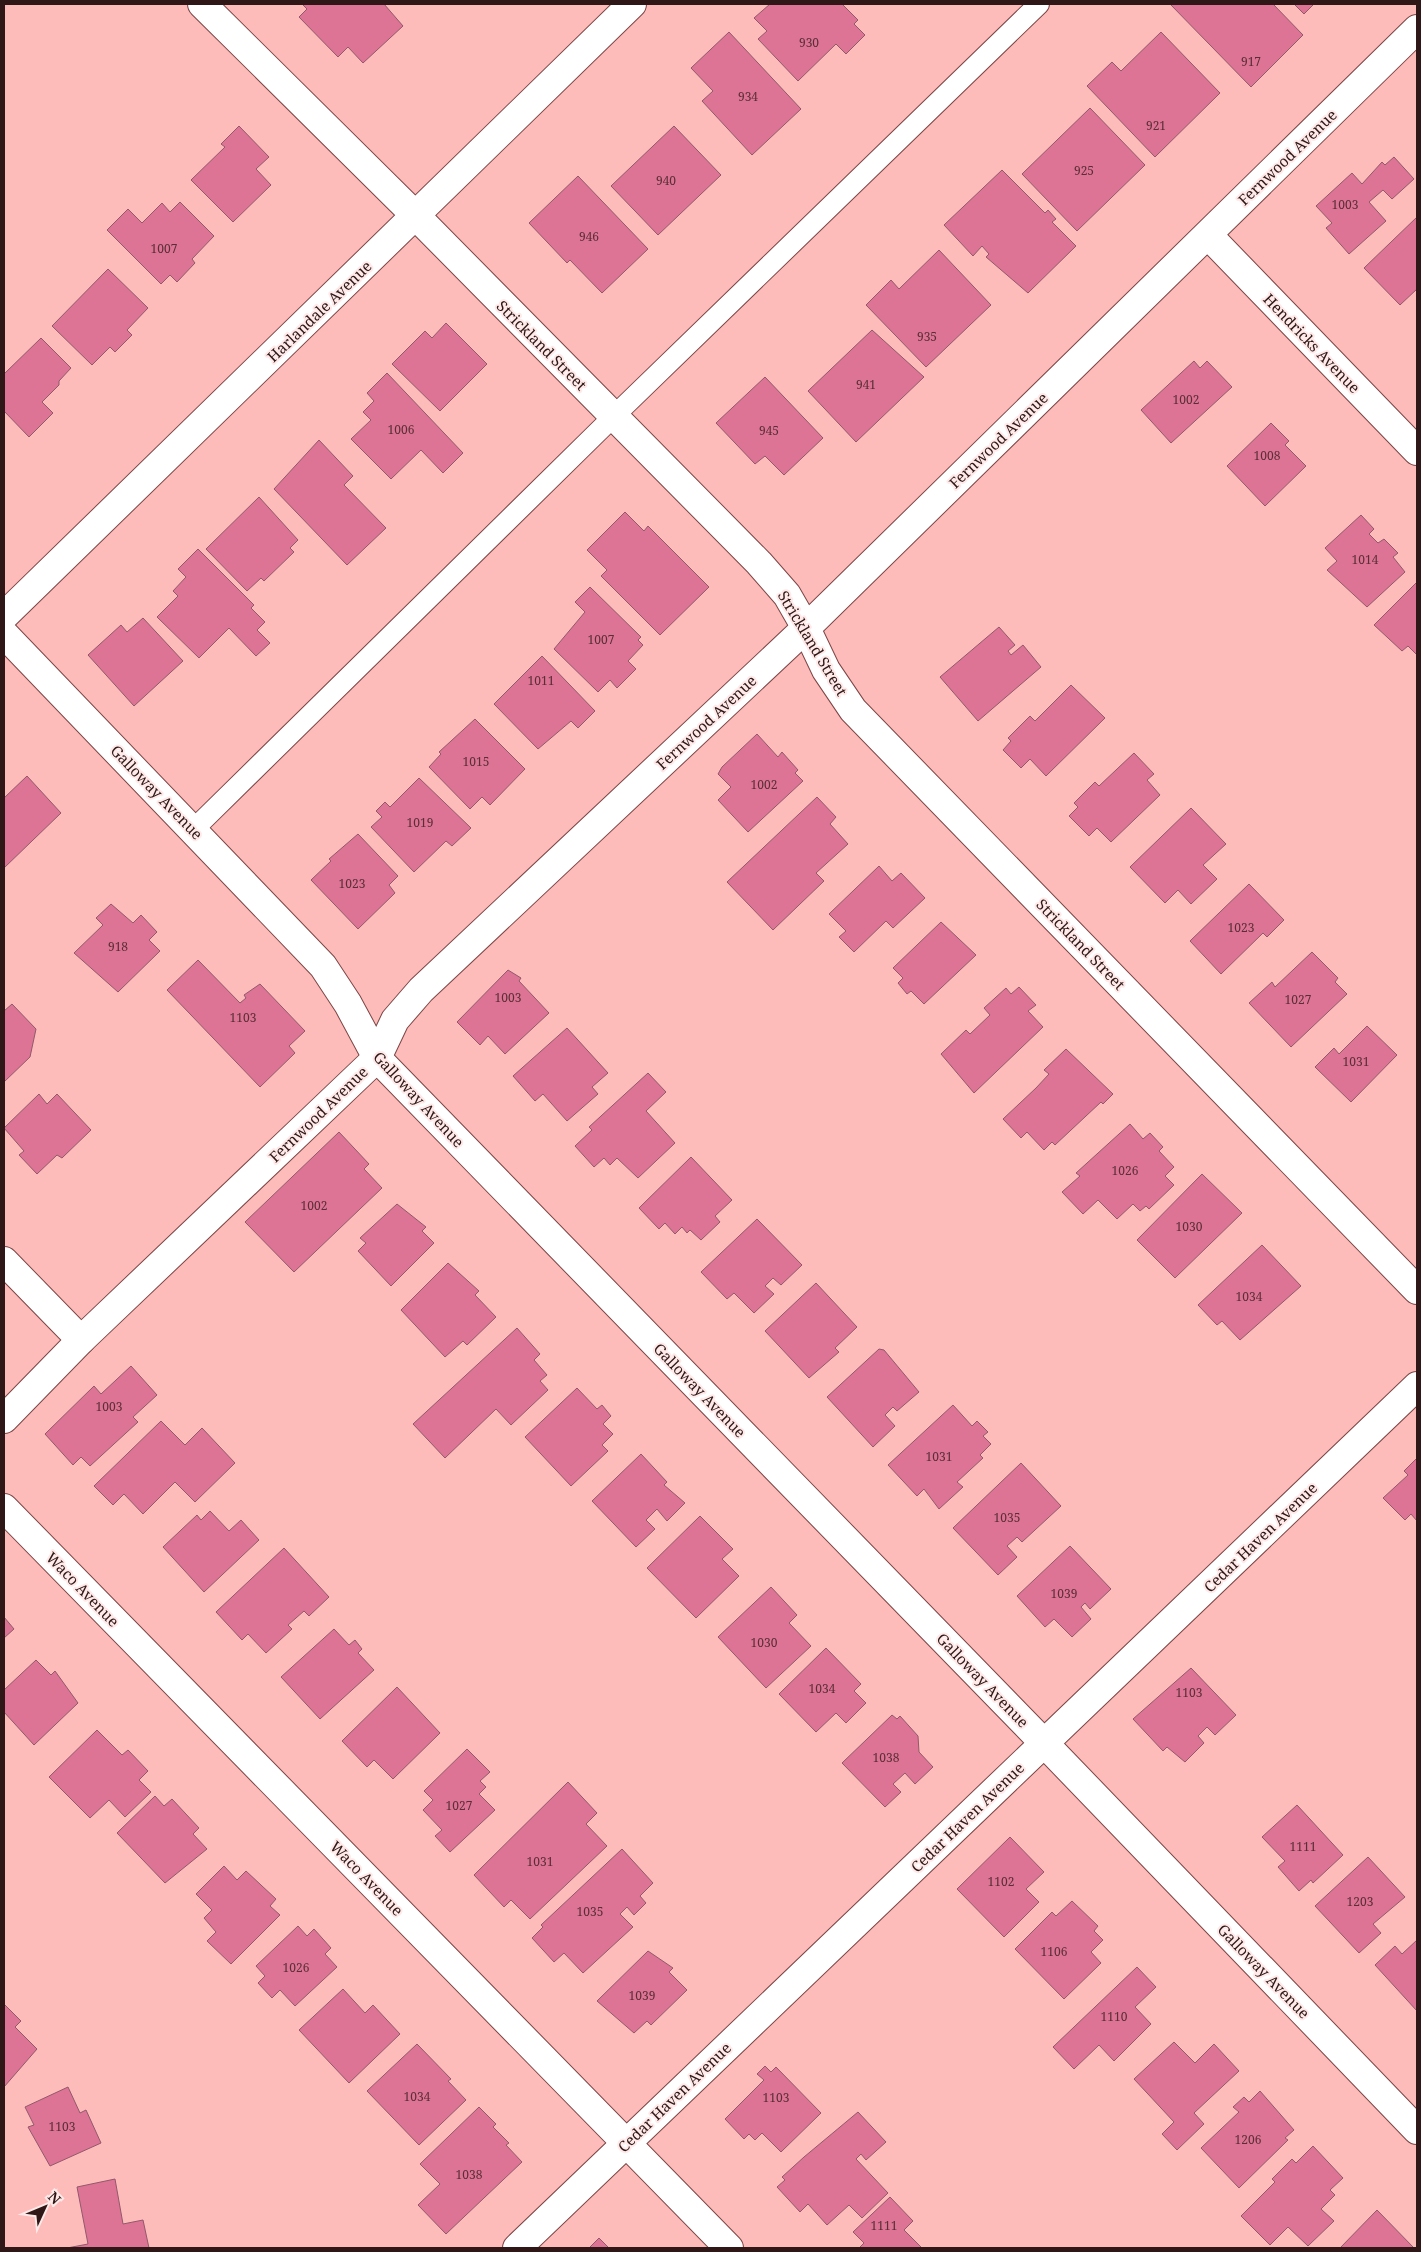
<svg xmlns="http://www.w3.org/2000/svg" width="1421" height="2252" font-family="'Noto Serif',serif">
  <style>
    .building { fill: #dd7496; stroke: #91596a }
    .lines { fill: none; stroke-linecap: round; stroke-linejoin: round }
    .service-casing { stroke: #7c4545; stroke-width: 22 }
    .minor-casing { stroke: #7c4545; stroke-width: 30 }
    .service { stroke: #fff; stroke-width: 20 }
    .minor { stroke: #fff; stroke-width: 28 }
    .labels { text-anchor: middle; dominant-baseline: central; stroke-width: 4; stroke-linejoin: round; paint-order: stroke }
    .number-label { font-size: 12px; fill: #5a2e36 }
    .street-label { font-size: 15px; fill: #2e1716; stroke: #ffeae9 }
  </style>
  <rect width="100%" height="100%" fill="#fdbcba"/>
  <g class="building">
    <path d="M302,4h82l19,22 -40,37 -15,-16 -10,10 -39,-40 8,-8z"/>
    <path d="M770,4h72l16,16 -4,4 11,11 -19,19 -10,-10 -38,37 -40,-42 9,-8 -13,-13z"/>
    <path d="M1170,4h103l30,31 -52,52z"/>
    <path d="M1294,4h20l-10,10z"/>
    <path d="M729,32l72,77 -49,46 -50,-54 11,-10 -22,-23z"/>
    <path d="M1161,32l59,61 -65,64 -68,-71 25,-24 9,9z"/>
    <path d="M1090,108l55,57 -68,66 -55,-57z"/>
    <path d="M239,126l30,31 -13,12 15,16 -38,37 -42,-42 34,-33 -4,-3z"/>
    <path d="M674,126l47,49 -63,60 -47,-49z"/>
    <path d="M1394,157l20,22 -22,20 -9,-9 -14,12 17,19 -37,33 -23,-26 6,-5 -16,-17 36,-33 10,11 20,-22 3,3z"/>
    <path d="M1002,170l43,43 3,-3 8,9 -4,3 24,24 -48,47 -42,-36 3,-3 -7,-8 -9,10 -29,-31z"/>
    <path d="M578,176l70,73 -46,44 -32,-33 -3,3 -38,-40z"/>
    <path d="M180,202l34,34 -22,23 3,4 -18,19 -7,-7 -9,9 -54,-54 21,-21 14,14 20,-20 8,9z"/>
    <path d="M1417,217v72l-17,16 -36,-37z"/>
    <path d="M939,250l52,55 -65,62 -60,-62 25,-25 8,9z"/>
    <path d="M108,269l40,39 -21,22 5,5 -17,17 -5,-5 -18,18 -40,-39z"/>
    <path d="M446,323l41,41 -47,47 -48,-47 33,-33 7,7z"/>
    <path d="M872,330l52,47 -68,65 -48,-51z"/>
    <path d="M41,338l30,30 -12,13v4l-17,17 11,11 -24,24 -25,-26v-37z"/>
    <path d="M1194,361l6,7 7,-7 25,26 -61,56 -30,-33z"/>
    <path d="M387,373l76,80 -20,20 -22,-23 -30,29 -40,-40 20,-19 -8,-8 11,-11 -7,-8z"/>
    <path d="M765,377l58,61 -39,37 -19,-19 -10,8 -39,-41z"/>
    <path d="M1271,423l18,18 -4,4 21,21 -41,40 -38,-40z"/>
    <path d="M319,440l34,36 -9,9 42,43 -39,37 -73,-76z"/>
    <path d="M259,497l39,43 -8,8 4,4 -30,29 -3,-3 -14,13 -41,-42z"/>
    <path d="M625,512l19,19 4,-5 61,61 -49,48 -59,-59 6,-6 -20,-20z"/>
    <path d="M1361,515l13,14 -5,5 9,9 6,-4 14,14 -5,4 12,15 -38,35 -40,-37 10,-9 -12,-13z"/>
    <path d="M198,549l56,56 -3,3 14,14 -8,8 13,13 -14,13 -27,-28 -30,30 -42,-41 21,-21 -5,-5 13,-14 -8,-8z"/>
    <path d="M1417,582v71l-1,1 -8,-8 -6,5 -28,-26z"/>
    <path d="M590,587l51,50 -3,3 5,5 -15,16 8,8 -19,19 -7,-8 -12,12 -44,-43 31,-37 -10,-10z"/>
    <path d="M143,618l40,43 -49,45 -46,-51 33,-30 6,7z"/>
    <path d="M999,627l16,18 -7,6 3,4 12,-10 18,22 -63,54 -38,-44z"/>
    <path d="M542,656l53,55 -17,17 -7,-7 -33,28 -44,-45z"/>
    <path d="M1071,685l34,33 -59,58 -16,-17 -9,9 -18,-18 8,-9 -3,-3 22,-22 5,5z"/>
    <path d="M475,719l50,50 -35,36 -8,-8 -12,12 -41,-42 12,-13 -2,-2z"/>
    <path d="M757,734l21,23 4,-5 16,18 -3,3 8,8 -55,51 -30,-32 13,-13 -13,-13 4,-7z"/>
    <path d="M1134,753l20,21 -7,6 13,15 -49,47 -14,-14 -8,8 -20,-20 9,-9 -4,-4 21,-21 4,4z"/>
    <path d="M27,776l34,37 -57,55v-70z"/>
    <path d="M419,778l52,50 -19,18 -6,-5 -32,31 -43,-45 11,-10 -6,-6 9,-9 5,5z"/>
    <path d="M817,797l19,20 -6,7 18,20 -32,29 8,8 -51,49 -46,-48z"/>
    <path d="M1191,808l35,36 -23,21 14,14 -26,25 -13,-14 -13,13 -35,-36z"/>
    <path d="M358,834l40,42 -9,9 6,8 -37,36 -47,-49 20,-19 -2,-2z"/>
    <path d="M879,866l13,15 9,-8 24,25 -32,30 -7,-7 -32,31 -15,-15 7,-6 -17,-17z"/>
    <path d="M1249,884l35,36 -17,17 -4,-4 -42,41 -31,-33z"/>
    <path d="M111,904l22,19 8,-8 16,17 -8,8 11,11 -42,41 -44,-39 29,-28 -7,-7z"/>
    <path d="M941,922l35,33 -52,49 -13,-13 -4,3 -9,-11 5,-5 -10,-10z"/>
    <path d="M1312,952l26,26 -3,4 12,12 -56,53 -42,-44 23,-21 3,5z"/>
    <path d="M198,960l42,43 6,-5 -2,-3 16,-11 45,47 -16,15 6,7 -35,34 -93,-97z"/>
    <path d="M508,970l13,8 -2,3 30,32 -44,41 -17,-18 -8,9 -23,-23z"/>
    <path d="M1019,987l17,18 -8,6 15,16 -69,66 -33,-39 25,-24 4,4 20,-19 -6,-7 22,-20 5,6z"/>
    <path d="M12,1004l24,25 -6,28 -26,25v-71z"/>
    <path d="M1367,1026l30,29 -46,47 -36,-35 19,-19 5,6z"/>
    <path d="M567,1028l41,45 -16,14 6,7 -31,27 -24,-27 -8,7 -22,-25z"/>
    <path d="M1066,1049l47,45 -10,10 -2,-2 -46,43 -3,-3 -8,8 -17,-18 -6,6 -18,-19 33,-31 13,-14 -5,-4z"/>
    <path d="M648,1073l18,19 -20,19 29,32 -37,35 -21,-20 -7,7 -6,-7 -10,9 -19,-21 17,-16 -3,-3z"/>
    <path d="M39,1094l8,10 10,-10 34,36 -29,28 -5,-3 -20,19 -18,-19 5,-4 -20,-23z"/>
    <path d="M1130,1124l13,15 7,-6 13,14 -4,4 15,16 -9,9 9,9 -25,24 -3,-3 -6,5 -7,-7 -16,15 -19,-19 -15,14 -21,-22 18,-16 -4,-3z"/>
    <path d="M339,1132l30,32 -5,5 18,19 -88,84 -49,-50z"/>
    <path d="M691,1157l41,43 -17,16 5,6 -19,18 -11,-10 -3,3 -5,-6 -7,7 -10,-11 -6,6 -20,-21z"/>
    <path d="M1202,1174l40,39 -67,65 -38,-38z"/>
    <path d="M397,1204l29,23 -4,4 12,12 -43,43 -33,-35 8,-8 -6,-5z"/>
    <path d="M757,1219l45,46 -21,20 -8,-7 -8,8 9,8 -20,19 -20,-20 -7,6 -26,-27z"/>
    <path d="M1262,1245l39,41 -61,54 -18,-19 -5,4 -19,-20z"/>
    <path d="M448,1263l31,28 -4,4 21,22 -29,28 -4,-4 -18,16 -44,-47z"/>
    <path d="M816,1283l41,44 -22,21 4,4 -30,26 -44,-47z"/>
    <path d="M517,1328l23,26 -6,6 13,15 -7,6 8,9 -37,35 -15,-16 -51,49 -32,-34z"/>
    <path d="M879,1349l5,1 35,42 -22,19 -4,-4 -8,8 10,11 -22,21 -46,-50z"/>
    <path d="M131,1366l26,29 -24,22 5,5 -48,44 -9,-9 -8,8 -28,-31 49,-48 7,8z"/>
    <path d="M577,1388l20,21 5,-4 9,11 -8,8 10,10 -11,11 6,6 -37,35 -46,-49z"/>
    <path d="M953,1405l19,21 5,-5 11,11 -5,4 8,8 -11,11 3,3 -26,24 6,5 -24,22 -15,-20 -7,7 -29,-31z"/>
    <path d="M161,1421l24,24 17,-17 33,35 -40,39 -20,-20 -32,32 -19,-20 -11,11 -19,-19z"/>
    <path d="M641,1454l26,28 -3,3 21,18 -18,18 -10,-12 -11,11 9,9 -19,18 -44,-46z"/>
    <path d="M1417,1458v63l-6,-7 -6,6 -22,-22 25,-23 -4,-4z"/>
    <path d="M1021,1463l40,43 -39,36 -5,-5 -10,9 10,11 -19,18 -45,-47z"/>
    <path d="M210,1511l19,20 12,-11 18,20 -55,52 -41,-45 34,-32 4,5z"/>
    <path d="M700,1516l33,33 -11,10 17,17 -43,42 -49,-50z"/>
    <path d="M1070,1546l41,43 -21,20 -5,-6 -4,4 10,12 -19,18 -18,-18 -9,8 -28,-31z"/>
    <path d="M284,1548l45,49 -20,19 -5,-5 -16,14 4,4 -26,24 -18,-19 -6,6 -26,-28z"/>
    <path d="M771,1587l26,28 -8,8 22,23 -45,42 -48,-51z"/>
    <path d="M4,1617l10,12 -10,9z"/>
    <path d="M334,1629l15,16 6,-5 7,9 -4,4 16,17 -54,49 -39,-42z"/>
    <path d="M826,1648l35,36 -7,7 12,12 -20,20 -10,-10 -20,19 -37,-38z"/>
    <path d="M36,1660l15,15 4,-4 23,32 -44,42 -30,-33v-22z"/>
    <path d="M1191,1668l45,47 -21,20 -8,-8 -9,9 6,7 -19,19 -18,-15 -4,4 -30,-32z"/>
    <path d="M397,1687l43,46 -47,46 -19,-19 -7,7 -25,-26z"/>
    <path d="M892,1715l5,4 3,-3 18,20 1,16 14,15 -18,17 -10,-11 -12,11 8,8 -16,15 -43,-44z"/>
    <path d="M97,1730l25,25 6,-5 20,21 -9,9 12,12 -26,25 -16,-17 -19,18 -41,-41z"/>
    <path d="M467,1749l23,23 -10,9 6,6 -7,7 16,16 -45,42 -15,-16 7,-6 -19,-20 10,-10 -9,-9z"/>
    <path d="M568,1782l29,31 -11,11 21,22 -77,73 -19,-19 -7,7 -30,-32z"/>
    <path d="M155,1796l9,10 8,-7 27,29 -6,6 14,15 -42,34 -48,-50z"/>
    <path d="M1297,1805l46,50 -30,28 -2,-3 -12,11 -21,-24 7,-6 -23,-24z"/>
    <path d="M1010,1837l34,35 -18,17 13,13 -35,35 -47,-48z"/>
    <path d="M622,1849l31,34 -13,13 6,7 -12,12 -7,-8 -7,7 13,13 -50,46 -19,-20 -10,9 -22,-24 11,-11 -2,-2z"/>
    <path d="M1368,1857l37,40 -32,27 8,9 -22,20 -44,-47z"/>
    <path d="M224,1866l13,14 9,-9 30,28 -6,7 10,9 -49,49 -24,-23 9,-9 -12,-14 8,-8 -16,-16z"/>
    <path d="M1072,1901l26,25 -4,5 9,9 -12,12 10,11 -37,36 -49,-50 37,-37 4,4z"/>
    <path d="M298,1926l9,10 7,-7 17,19 -6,6 12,13 -42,39 -15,-16 -8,8 -14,-15 7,-7 -9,-10z"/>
    <path d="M1417,1940v71l-42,-46 20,-19 7,8z"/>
    <path d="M648,1951l25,17 -4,4 18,18 -36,35 -4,-4 -13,12 -37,-32z"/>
    <path d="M1137,1967l19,20 -21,20 16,17 -37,37 -15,-16 -25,24 -21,-22z"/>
    <path d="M343,1989l22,24 8,-8 27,29 -51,49 -50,-53z"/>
    <path d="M4,2004l17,17 -6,6 22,22 -33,38z"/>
    <path d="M1174,2042l21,21 19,-19 25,27 -45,42 10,11 -27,26 -15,-16 12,-12 -40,-43z"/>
    <path d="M417,2044l34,35 -3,2 18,19 -47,45 -52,-54z"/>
    <path d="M765,2066l6,6 5,-5 45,46 -40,39 -19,-19 -7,7 -6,-6 -5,5 -19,-20 39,-39 -7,-6z"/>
    <path d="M68,2087l12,26 6,-3 15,33 -51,23 -22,-39 6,-2 -9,-18z"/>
    <path d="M1260,2091l34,39 -9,8 3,2 -49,48 -38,-40 38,-36 -6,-5 11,-10 5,5z"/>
    <path d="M479,2107l17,17 -3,3 16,16 -3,2 16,17 -76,72 -28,-29 22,-21 -20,-20z"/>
    <path d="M858,2112l28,30 -20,18 -5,-6 -5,5 32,34 -26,25 -13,-13 -22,20 -19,-21 -8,8 -23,-25 8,-7 -3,-3 22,-20z"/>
    <path d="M1313,2146l30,32 -13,12 5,5 -14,14 13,12 -26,25 -20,-19 -18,18 -29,-29 34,-34 -3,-3 20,-20 4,4z"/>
    <path d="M115,2179l8,45 20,-4 6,28h-82l21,-4 -11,-57z"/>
    <path d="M890,2197l23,24 -9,9 18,18h-63l5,-5 -11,-11z"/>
    <path d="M1377,2210l37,38h-74z"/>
    <path d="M599,2238l10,10h-20z"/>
  </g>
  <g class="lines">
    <g class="service-casing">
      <path id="service" d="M193,830l420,-413 426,-413"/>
    </g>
    <g class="minor-casing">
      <g id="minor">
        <path d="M202,4l214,212 343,347 28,32 19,33 20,42 27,40 564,580"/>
        <path d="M1208,235l209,216"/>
        <path d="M4,616l628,-612"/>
        <path d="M4,634l319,332 25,38 29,54 667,685 373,387"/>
        <path d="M4,1261l77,79"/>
        <path d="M4,1419l77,-79 296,-282 18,-38 26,-30 385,-362 611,-599"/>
        <path d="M4,1508l725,740"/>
        <path d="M517,2248l900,-862"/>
      </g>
    </g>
    <use href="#service" class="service"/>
    <use href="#minor" class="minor"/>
  </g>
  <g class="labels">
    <g class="number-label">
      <text x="809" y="42">930</text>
      <text x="1251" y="61">917</text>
      <text x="748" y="96">934</text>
      <text x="1156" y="125">921</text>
      <text x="1084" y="170">925</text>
      <text x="666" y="180">940</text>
      <text x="1345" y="204">1003</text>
      <text x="589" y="236">946</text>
      <text x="164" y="248">1007</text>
      <text x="927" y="336">935</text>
      <text x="866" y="384">941</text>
      <text x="1186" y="399">1002</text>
      <text x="401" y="429">1006</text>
      <text x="769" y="430">945</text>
      <text x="1267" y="455">1008</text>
      <text x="1365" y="559">1014</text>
      <text x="601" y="639">1007</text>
      <text x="541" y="680">1011</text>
      <text x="476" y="761">1015</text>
      <text x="764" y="784">1002</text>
      <text x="420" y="822">1019</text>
      <text x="352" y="883">1023</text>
      <text x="1241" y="927">1023</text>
      <text x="118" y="946">918</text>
      <text x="508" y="997">1003</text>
      <text x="1298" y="999">1027</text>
      <text x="243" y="1017">1103</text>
      <text x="1356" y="1061">1031</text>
      <text x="1125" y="1170">1026</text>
      <text x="314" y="1205">1002</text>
      <text x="1189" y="1226">1030</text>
      <text x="1249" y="1296">1034</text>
      <text x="109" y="1406">1003</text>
      <text x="939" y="1456">1031</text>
      <text x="1007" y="1517">1035</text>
      <text x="1064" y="1593">1039</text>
      <text x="764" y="1642">1030</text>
      <text x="822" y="1688">1034</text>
      <text x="1189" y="1692">1103</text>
      <text x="886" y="1757">1038</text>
      <text x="459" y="1805">1027</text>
      <text x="1303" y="1846">1111</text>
      <text x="540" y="1861">1031</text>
      <text x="1001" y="1881">1102</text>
      <text x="1360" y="1901">1203</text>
      <text x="590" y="1911">1035</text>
      <text x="1054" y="1951">1106</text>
      <text x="296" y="1967">1026</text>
      <text x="642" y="1995">1039</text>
      <text x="1114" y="2016">1110</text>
      <text x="417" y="2096">1034</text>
      <text x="776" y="2097">1103</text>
      <text x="62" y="2126">1103</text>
      <text x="1248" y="2139">1206</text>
      <text x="469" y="2174">1038</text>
      <text x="884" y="2225">1111</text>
    </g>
    <g class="street-label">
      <text transform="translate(1287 157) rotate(-44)">Fernwood Avenue</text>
      <text transform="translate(319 311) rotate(-44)">Harlandale Avenue</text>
      <text transform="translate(1312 343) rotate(46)">Hendricks Avenue</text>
      <text transform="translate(542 345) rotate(45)">Strickland Street</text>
      <text transform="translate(998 440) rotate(-44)">Fernwood Avenue</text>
      <text transform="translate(813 643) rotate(59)">Strickland Street</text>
      <text transform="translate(706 722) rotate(-43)">Fernwood Avenue</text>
      <text transform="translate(157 792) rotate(46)">Galloway Avenue</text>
      <text transform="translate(1081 944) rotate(46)">Strickland Street</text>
      <text transform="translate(419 1099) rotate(47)">Galloway Avenue</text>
      <text transform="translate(318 1114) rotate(-44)">Fernwood Avenue</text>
      <text transform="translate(700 1390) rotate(46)">Galloway Avenue</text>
      <text transform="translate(1260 1537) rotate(-44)">Cedar Haven Avenue</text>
      <text transform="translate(83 1589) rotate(46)">Waco Avenue</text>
      <text transform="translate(983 1680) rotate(46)">Galloway Avenue</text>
      <text transform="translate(967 1817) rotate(-44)">Cedar Haven Avenue</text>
      <text transform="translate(367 1878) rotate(46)">Waco Avenue</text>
      <text transform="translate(1264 1971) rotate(46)">Galloway Avenue</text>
      <text transform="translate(674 2097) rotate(-44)">Cedar Haven Avenue</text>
    </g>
  </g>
  <rect width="1421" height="2252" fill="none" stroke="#2e1716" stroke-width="10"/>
  <g transform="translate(45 2207) rotate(46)" stroke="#ffeae9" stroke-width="4" paint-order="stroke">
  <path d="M0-4L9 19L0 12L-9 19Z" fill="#2e1716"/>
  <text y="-8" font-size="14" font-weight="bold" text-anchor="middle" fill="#2e1716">N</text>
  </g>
</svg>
